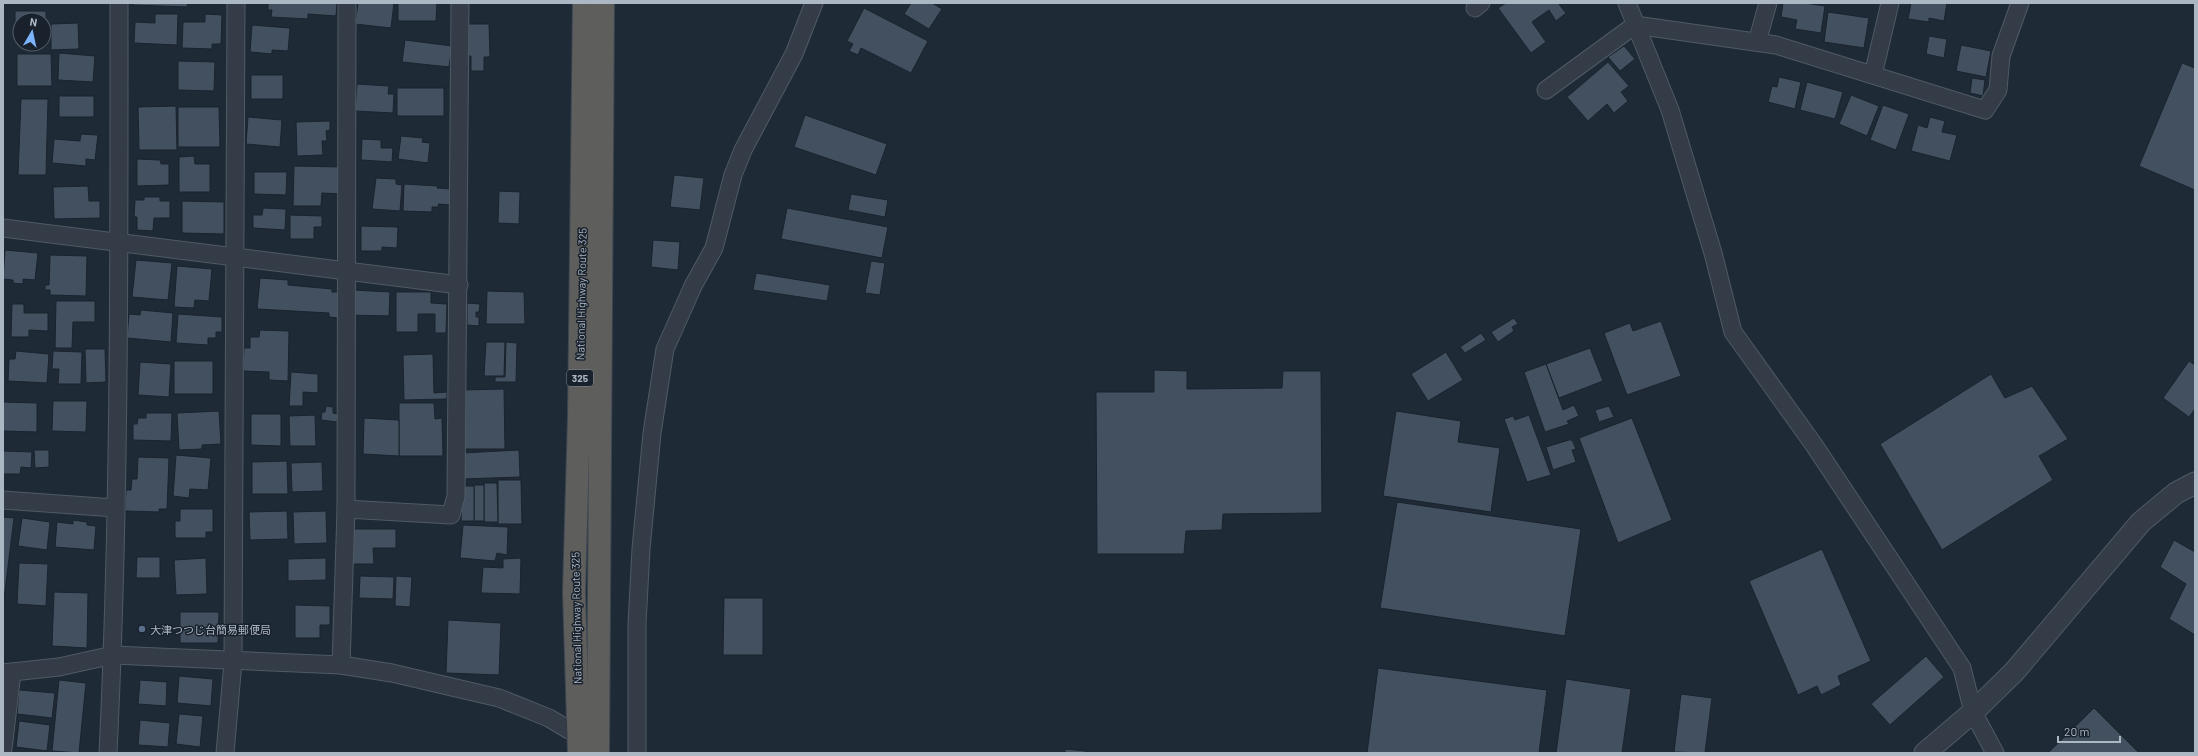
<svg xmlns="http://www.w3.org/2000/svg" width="2198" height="756" font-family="Barlow,'Noto Sans JP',sans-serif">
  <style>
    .building { fill: #42505f; stroke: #1a232e }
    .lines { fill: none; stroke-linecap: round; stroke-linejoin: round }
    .minor-casing { stroke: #505a65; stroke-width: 19 }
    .tertiary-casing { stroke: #505a65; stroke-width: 23 }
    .trunk-casing { stroke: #3d4752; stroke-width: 24 }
    .minor { stroke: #333c47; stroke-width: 17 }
    .tertiary { stroke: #333c47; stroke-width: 21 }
    .trunk { stroke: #5e5e5c; stroke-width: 22 }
    .service-dot { fill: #5c6f8a; stroke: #18212c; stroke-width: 1.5 }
    .labels { text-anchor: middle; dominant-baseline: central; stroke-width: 3; stroke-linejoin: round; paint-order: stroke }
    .shield { fill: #18212c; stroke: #808a96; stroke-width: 1 }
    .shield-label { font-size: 10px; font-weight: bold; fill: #acb7c4 }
    .street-label { font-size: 11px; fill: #acb7c4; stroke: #18212c }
    .poi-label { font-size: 11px; fill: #acb7c4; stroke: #18212c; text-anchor: start }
  </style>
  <rect width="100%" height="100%" fill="#1f2a37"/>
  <g class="building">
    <path d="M133,3h55l-1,4 -54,-2z"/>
    <path d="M268,3h69l-1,13 -28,-2v5l-37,-2 1,-7h-4z"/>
    <path d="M358,3h36l-3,25 -36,-4z"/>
    <path d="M398,3h39l-1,18h-38z"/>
    <path d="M911,3h21l10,6 -13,20 -25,-15z"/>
    <path d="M1506,3h52l8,10 -10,8 -7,-11 -17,12 14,20 -15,11 -33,-45z"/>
    <path d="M1783,3h22l20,3 -4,27 -26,-4 2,-9 -16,-3z"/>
    <path d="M1911,3h36l-3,18 -15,-3v4l-21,-3z"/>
    <path d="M864,8l64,33 -17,32 -50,-25 -3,7 -9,-4 4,-7 -6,-3z"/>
    <path d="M15,11h31v24h-2v-15h-24v15h-5z"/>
    <path d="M1828,12l41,6 -5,30 -40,-6z"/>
    <path d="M155,14h23l-1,31 -43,-2 1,-21 20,1z"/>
    <path d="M205,14l17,1 -1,29h-9v5l-30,-1 1,-26h22z"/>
    <path d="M78,23l1,26 -28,1v-26z"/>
    <path d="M466,24h23l1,33h-6v14h-13v-15h-5z"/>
    <path d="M252,25l38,3 -2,23 -16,-1v4l-22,-2z"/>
    <path d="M1929,36l18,3 -3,19 -18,-4z"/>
    <path d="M405,40l47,6 -3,21 -47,-5z"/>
    <path d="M1961,45l30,6 -5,26 -30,-6z"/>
    <path d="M1624,46l11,13 -15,12 -12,-14z"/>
    <path d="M59,53l36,3 -2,26 -35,-2z"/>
    <path d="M17,54h34l1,32h-35z"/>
    <path d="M178,61l37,1 -1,29 -36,-1z"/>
    <path d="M1608,62l21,24 -8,6 7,9 -14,12 -7,-9 -19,17 -21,-24z"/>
    <path d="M2182,63l13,5v122l-56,-24z"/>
    <rect x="251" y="75" width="32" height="24"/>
    <path d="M1779,77l22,5 -6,27 -27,-7 4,-16 5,1z"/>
    <path d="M1972,78l13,2 -2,16 -13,-3z"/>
    <path d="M1807,82l36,10 -8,27 -35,-9z"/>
    <path d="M357,84l32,2 -1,8h6l-1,19 -38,-2z"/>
    <rect x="397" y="88" width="47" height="28"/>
    <path d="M1851,95l28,11 -12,30 -28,-12z"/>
    <rect x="59" y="96" width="35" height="21"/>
    <path d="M21,99h27l-2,76h-28z"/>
    <path d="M1883,105l26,9 -13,36 -26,-10z"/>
    <path d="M176,106l1,44h-38l-1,-43z"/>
    <path d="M178,107h41l1,40h-42z"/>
    <path d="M805,115l82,29 -11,31 -82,-28z"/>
    <path d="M248,117l34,3 -2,27 -34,-3z"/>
    <path d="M1930,117l15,4 -3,11 15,3 -7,26 -39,-10 7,-26 9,3z"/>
    <path d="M330,121v9l-4,1 1,10h-5l1,14 -26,1 -1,-34z"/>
    <path d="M81,134l17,1 -3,25 -9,-1v7l-34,-3 2,-24 26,2z"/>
    <path d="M401,136l22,2 -1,4 8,1 -2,20 -30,-4z"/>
    <path d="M362,139l19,1v8h12l-1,14 -31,-2z"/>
    <path d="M194,156l1,8h15v28h-31v-35z"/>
    <path d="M137,159l23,1 1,4h8v21l-32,1z"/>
    <path d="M294,166l48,1v27l-20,-1 -1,13h-28z"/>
    <path d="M254,172h33l-1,23 -32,-1z"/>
    <path d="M674,175l30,3 -4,32 -30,-3z"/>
    <path d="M376,178l20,1v5l6,1 -2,26 -28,-2z"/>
    <path d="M404,184l34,2 -1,2 15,1 -1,16 -13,-1 1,3h-7v5l-29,-1z"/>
    <path d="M88,186l1,15h11v17l-46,1 -1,-32z"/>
    <path d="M499,191l21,1 -1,32 -21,-1z"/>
    <path d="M851,194l37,6 -3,17 -37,-7z"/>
    <path d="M144,197h16v4h10v17h-16l-1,13 -16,-1v-13h-3l1,-17h9z"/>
    <path d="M182,201l42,1v32l-42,-1z"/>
    <path d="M263,208l23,1 -1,21 -32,-2v-13h9z"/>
    <path d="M787,208l101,19 -6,31 -101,-19z"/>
    <path d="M290,215l32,1v11h-8v12h-24z"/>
    <path d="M361,226l37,1 -1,21 -15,-1v4h-21z"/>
    <path d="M653,240l27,2 -2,28 -27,-3z"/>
    <path d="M5,250l33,3 -3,27 -12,-1v5l-10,-1v-3l-10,-1z"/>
    <path d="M50,255l37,1 -1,40 -36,-1v-5h-5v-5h4z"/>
    <path d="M136,260l36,3 -4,37 -36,-3z"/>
    <path d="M871,261l14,2 -5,32 -15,-2z"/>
    <path d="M177,266l35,3 -3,32 -14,-1 -1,8 -20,-1z"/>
    <path d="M756,273l74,12 -3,16 -74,-11z"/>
    <path d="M260,278l28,2v5l44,4v3h8l-1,26 -10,-1v-4l-72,-4z"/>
    <path d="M352,290l38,2 -1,24 -38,-1z"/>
    <path d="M487,291l37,1 1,32h-39z"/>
    <path d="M396,292h35v11l16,1 -1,29h-11v-19h-17v18h-22z"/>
    <path d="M56,301h39v21h-22l-1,26h-17z"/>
    <path d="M467,303l13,1 -1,8h-3v5h3v9l-12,-1z"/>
    <path d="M12,304h12v9h24v18l-19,-1v7h-18z"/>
    <path d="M141,310l32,3 -2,29 -44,-4 2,-24 11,1z"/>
    <path d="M178,314l44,3v15h-6v6h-8v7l-32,-2z"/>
    <path d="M1514,318l4,6 -6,3 2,4 -16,11 -7,-10z"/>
    <path d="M1661,321l20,55 -54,19 -23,-62 26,-10 3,8z"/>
    <path d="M260,330l29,1 -1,50 -19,-1v-8l-26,-1 1,-23h6v-11h9z"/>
    <path d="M1481,333l5,7 -21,13 -5,-6z"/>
    <path d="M486,342h19l-1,34h-20z"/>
    <path d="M506,342l11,1 -1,39h-21v-5h10z"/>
    <path d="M1590,348l13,33 -44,17 -13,-34z"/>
    <path d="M85,349h20l1,33 -20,1z"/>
    <path d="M16,351l33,3 -2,29 -39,-2 1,-22h6z"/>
    <path d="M53,351l29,1 -1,32h-23l1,-15h-7z"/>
    <path d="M1446,352l17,28 -35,21 -17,-27z"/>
    <path d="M433,354l1,39 13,-1v7l-43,1 -1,-45z"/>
    <rect x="174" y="361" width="39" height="33"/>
    <path d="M2189,361l6,4v44l-6,8 -26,-19z"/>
    <path d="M140,362l31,2 -2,33 -31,-2z"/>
    <path d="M1546,364l17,46 11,-5 5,11 -12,5 2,3 -24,8 -21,-60z"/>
    <path d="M1154,370l33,1v18l95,-1 1,-17h38l1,142 -99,1 -1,16 -36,1 -2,23h-87l-1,-162h58z"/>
    <path d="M291,372l27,2v19l-15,-1v14h-14z"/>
    <path d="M1991,374l14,24 27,-12 36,53 -29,17 14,24 -111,70 -62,-106z"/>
    <path d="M504,389l1,60h-43l-2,-59z"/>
    <path d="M53,401h34l-1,31 -34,-1z"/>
    <path d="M3,402l34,1v29l-34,-1z"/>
    <path d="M399,403h35l1,16 7,-1 1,38h-44z"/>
    <path d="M326,406l7,1v6l5,1 -1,8 -16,-2 1,-8h3z"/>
    <path d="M1609,406l5,11 -15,5 -4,-12z"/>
    <path d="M219,411l2,33 -19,1v4l-23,1 -2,-37z"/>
    <path d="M1396,411l65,10 -3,21 42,6 -9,64 -108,-16z"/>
    <path d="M146,413h26l-1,28 -38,-1v-16h4l1,-6h8z"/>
    <path d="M251,414h30v32l-30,-1z"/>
    <path d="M315,415l1,31h-26l-1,-30z"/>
    <path d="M1529,415l22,60 -24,7 -23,-63 9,-3 2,4z"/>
    <path d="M364,418l35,2v36l-36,-2z"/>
    <path d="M1632,418l40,102 -54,23 -39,-105z"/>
    <path d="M1569,440h3l4,9 -4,1 4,12 -23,8 -7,-23z"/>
    <path d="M34,450h15v17l-14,1z"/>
    <path d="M519,450l1,27 -57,2 -1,-26z"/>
    <path d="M3,451l29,1 -1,16 -10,-1 -1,7h-17z"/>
    <path d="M176,455l35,3 -3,32 -18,-1 -1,9 -16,-2z"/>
    <path d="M138,457l31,1 -2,51h-8v3l-34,-1 1,-21h5l1,-11h5z"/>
    <path d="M287,461l1,33h-36v-32z"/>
    <path d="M322,462l1,29 -31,1 -1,-29z"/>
    <path d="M498,480h23l1,44h-24z"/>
    <path d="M484,483h13l1,39h-14z"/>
    <rect x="474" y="485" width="10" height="36"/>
    <path d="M462,486h12v35h-13z"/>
    <path d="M1397,502l184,27 -16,107 -185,-28z"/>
    <path d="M180,509h33v23h-7v6h-31v-17h5z"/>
    <path d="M287,511l1,28 -38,1 -1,-28z"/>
    <path d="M326,511l1,32 -33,1 -1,-32z"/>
    <path d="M3,517l11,1 -11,89z"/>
    <path d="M22,518l28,4 -3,28 -29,-4z"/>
    <path d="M73,520l14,2v3l9,1 -2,24 -39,-3 2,-25 16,2z"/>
    <path d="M463,525l45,2 -1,28 -10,-2 -2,8 -35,-3z"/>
    <path d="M349,529h47v19h-23l1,16h-25z"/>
    <path d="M2174,540l21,12v83l-26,-16 17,-35 -26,-17z"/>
    <path d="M1822,549l49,112 -33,15 3,9 -20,10 -4,-9 -19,9 -49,-114z"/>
    <path d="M137,557h23v21h-24z"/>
    <path d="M206,558l1,36 -31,1 -2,-35z"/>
    <path d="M326,558v22l-38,1v-22z"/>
    <path d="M521,558l-1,36 -39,-1 2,-26 20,1v-9z"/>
    <path d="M19,563l29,1 -2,42 -29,-2z"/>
    <path d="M360,576l34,1 -1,22 -34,-1z"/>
    <path d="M396,576l16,1 -2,30 -15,-1z"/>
    <path d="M54,592l34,1 -1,55 -35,-2z"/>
    <path d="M724,598h39v57h-40z"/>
    <path d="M295,605l35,1v19h-10v13h-25z"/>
    <path d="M180,612h39l-1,31h-38z"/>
    <path d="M448,620l53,3 -2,52 -53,-2z"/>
    <path d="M1926,656l18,21 -54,48 -19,-21z"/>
    <path d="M1378,668l169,22 -8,63h-172z"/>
    <path d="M179,676l34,3 -2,27 -34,-3z"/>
    <path d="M1566,679l65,10 -9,64h-66z"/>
    <path d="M59,680l27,3 -7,70 -27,-2z"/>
    <path d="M140,680l27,2 -1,24 -28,-2z"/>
    <path d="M19,690l36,3 -3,25 -35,-4z"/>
    <path d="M1681,694l31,4 -7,55 -31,-1z"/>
    <path d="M2094,708l45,45h-91z"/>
    <path d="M179,714l24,2 -3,31 -24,-3z"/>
    <path d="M140,720l30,3 -2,24 -30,-2z"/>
    <path d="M19,721l31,4 -3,26 -31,-4z"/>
    <path d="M1065,749l20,2v2h-20z"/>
  </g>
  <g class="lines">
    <g class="minor-casing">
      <g id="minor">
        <path d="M1627,3l43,107 43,143 20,79 81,113 148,223 11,44 22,41"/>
        <path d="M1475,8l6,-5"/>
        <path d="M1757,42l11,-39"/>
        <path d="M1873,75l17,-72"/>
        <path d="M1546,90l89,-65 141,20 209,65 13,-20 3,-34 19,-53"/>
        <path d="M3,228l456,57"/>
        <path d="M3,500l112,8"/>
        <path d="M346,509l1,-506"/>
        <path d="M341,665l5,-156 105,6 5,-19 4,-493"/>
        <path d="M3,673l56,-6 54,-12 228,10 51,8 107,25 50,20 20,12"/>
        <path d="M3,749l9,-77"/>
        <path d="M108,753c12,-250 11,-500 11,-750"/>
        <path d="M225,753l8,-91 3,-659"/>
        <path d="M637,753v-129l4,-75 11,-116 13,-84 28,-63 21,-38 19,-73 10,-25 51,-96 20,-51"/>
      </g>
    </g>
    <g class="tertiary-casing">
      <path id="tertiary" d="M1925,753l48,-41 41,-40 127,-150 35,-29 19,-10"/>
    </g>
    <g class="trunk-casing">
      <g id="trunk">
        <path d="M579,753l-5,-161 5,-175 5,-414"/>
        <path d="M598,753l5,-750"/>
      </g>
    </g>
    <use href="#minor" class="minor"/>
    <use href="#tertiary" class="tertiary"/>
    <use href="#trunk" class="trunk"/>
  </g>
  <circle class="service-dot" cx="142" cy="629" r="4"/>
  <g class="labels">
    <rect class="shield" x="567" y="370" width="26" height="16" rx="3"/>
    <g class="shield-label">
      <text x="580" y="378">325</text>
    </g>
    <g class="street-label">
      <text transform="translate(581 294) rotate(-89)">National Highway Route 325</text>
      <text transform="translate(576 618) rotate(-91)">National Highway Route 325</text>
    </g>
    <g class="poi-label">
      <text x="150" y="629">大津つつじ台簡易郵便局</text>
    </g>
  </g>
  <rect width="2198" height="756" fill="none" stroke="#acb7c4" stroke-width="8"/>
  <g transform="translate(32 32) rotate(9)"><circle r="19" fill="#18212c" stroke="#535d69"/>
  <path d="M0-3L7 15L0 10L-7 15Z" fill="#7cb3fa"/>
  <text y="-6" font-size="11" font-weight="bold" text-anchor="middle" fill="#acb7c4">N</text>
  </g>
  <path d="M2058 736v6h62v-6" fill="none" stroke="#acb7c4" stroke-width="2"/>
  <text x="2064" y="736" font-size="12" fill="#acb7c4" stroke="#18212c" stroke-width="3" paint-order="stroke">20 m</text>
</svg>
